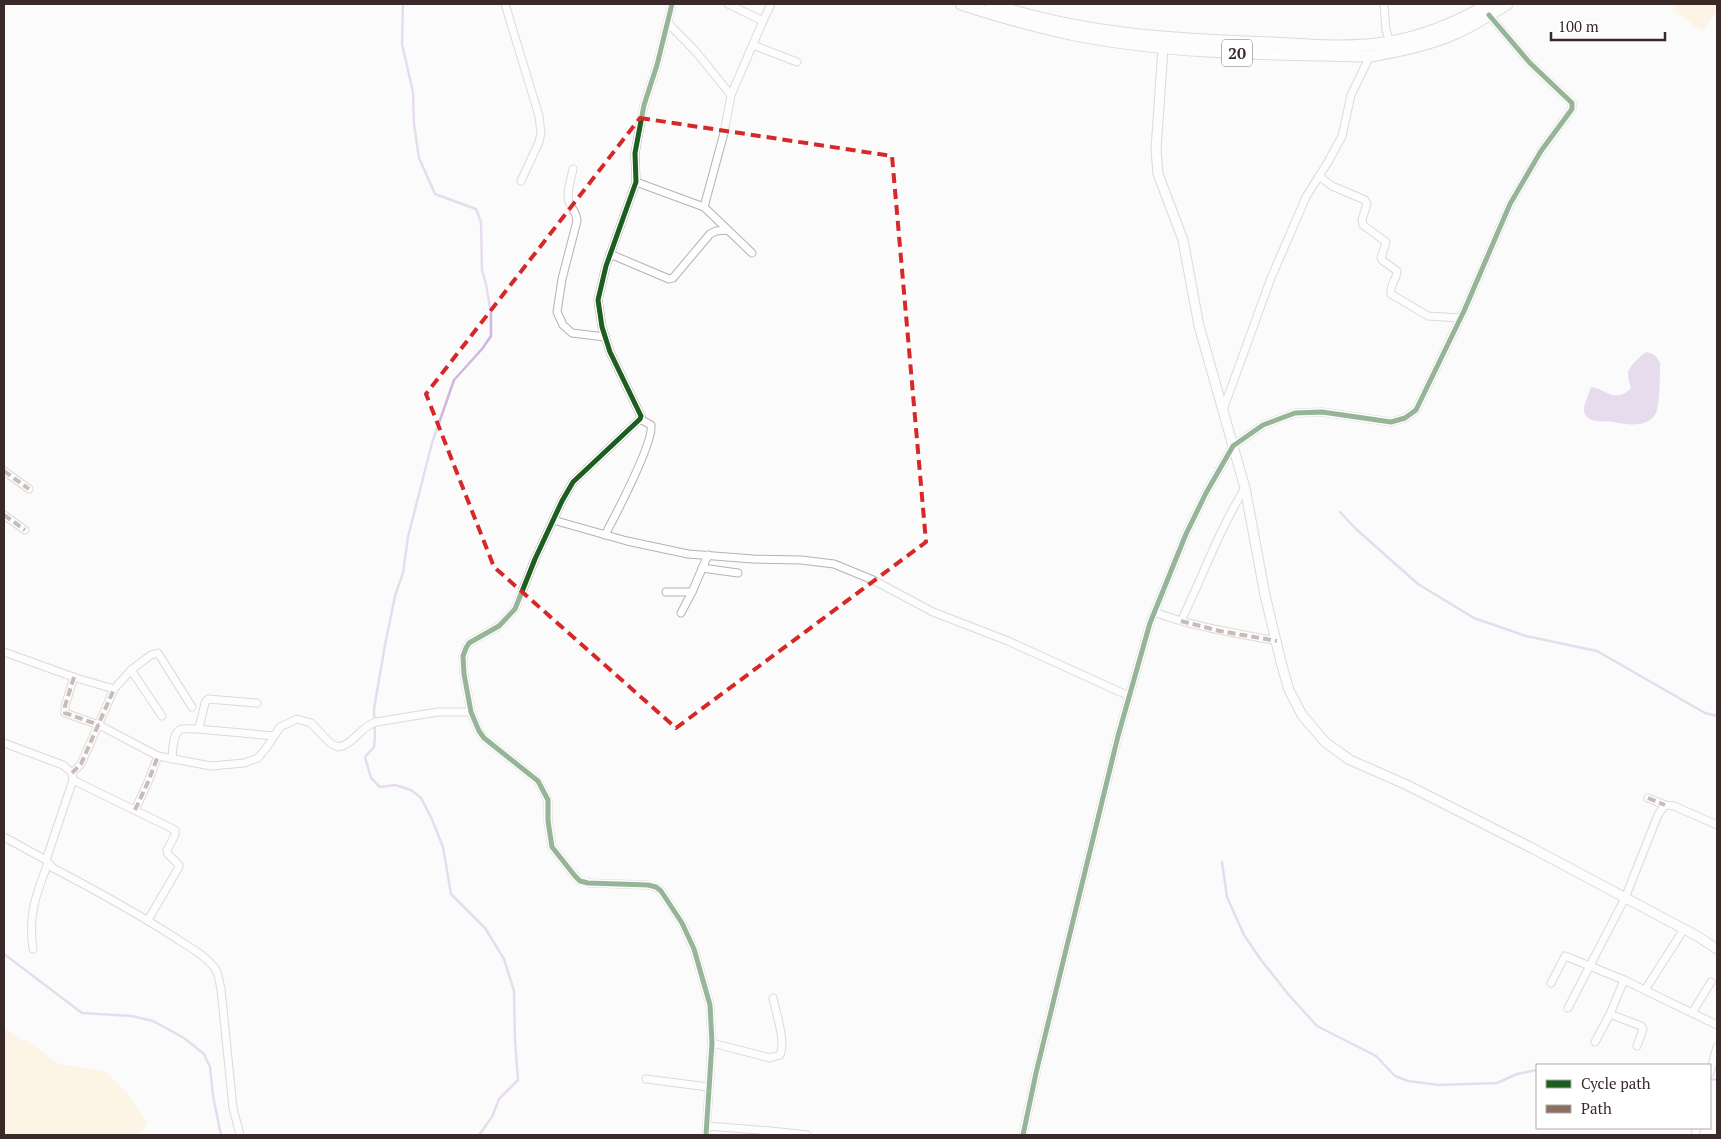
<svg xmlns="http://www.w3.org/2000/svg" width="1721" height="1139" font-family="'PT Serif',serif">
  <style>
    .green { fill: #fdecca }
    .water { fill: #cfb7de }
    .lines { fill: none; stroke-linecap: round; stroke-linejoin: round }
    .stream { stroke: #cfb7de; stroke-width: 2.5 }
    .minor-casing { stroke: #b8b1b1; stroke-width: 9 }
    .tertiary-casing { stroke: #b8b1b1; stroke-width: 11 }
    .trunk-casing { stroke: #b8b1b1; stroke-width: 13 }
    .minor { stroke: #fefefe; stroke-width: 7 }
    .tertiary { stroke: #fefefe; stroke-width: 9 }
    .trunk { stroke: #fefefe; stroke-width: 11 }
    .quiet { stroke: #8d6e63; stroke-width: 4; stroke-dasharray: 8 4; stroke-linecap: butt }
    .cycleway-casing { stroke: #fff; stroke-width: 8 }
    .cycleway { stroke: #1b5e20; stroke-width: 5 }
    .marked { fill: none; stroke: #d62828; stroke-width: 4; stroke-dasharray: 10 6; stroke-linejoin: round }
    .labels { text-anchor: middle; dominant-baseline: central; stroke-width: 4; stroke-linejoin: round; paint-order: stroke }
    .shield { fill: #fff; stroke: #756969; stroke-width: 1 }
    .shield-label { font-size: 16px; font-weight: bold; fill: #3a2929 }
  </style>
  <rect width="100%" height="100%" fill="#fbfbfb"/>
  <g class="green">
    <path d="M1677,4h40v6l-15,21 -30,-21z"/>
    <path d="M4,1028l30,18 25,18 46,7 23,24 20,28 -10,12h-134z"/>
  </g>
  <path class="water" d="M1646,352c7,1 11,4 14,11 0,12 0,41 -4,50 -8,15 -28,12 -42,9 -9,-1 -28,2 -30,-11 -1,-6 5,-16 6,-22l2,-2c16,4 24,16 39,1 -1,-5 -3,-8 -3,-13 -1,-8 12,-18 18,-23z"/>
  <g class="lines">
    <g class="stream">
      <path d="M403,4l-1,40 11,48 1,32 5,34 16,36 41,15 5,13 1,48 4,14 5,30v22l-9,13 -28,31 -22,63 -24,94 -5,36 -8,23 -10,49 -11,64 1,28 -1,10 -9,10 6,21 9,9 15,-2 16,5 10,8 10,19 12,30 8,47 34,34 19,31 10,32 1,49 3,40 -19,19 -7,18 -13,18"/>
      <path d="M1340,512l16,17 62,55 56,34 52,18 71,15 108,62 12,3"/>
      <path d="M1222,862l5,35 17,38 17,25 27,34 29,32 59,30 19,20 13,5 31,4 58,-2 20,-9 20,-4"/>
      <path d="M4,954l78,59 50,3 21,5 31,17 20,16 6,13 3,29 8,39"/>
      <path d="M1710,1079l7,1"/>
    </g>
    <g class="minor-casing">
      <g id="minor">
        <path d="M505,4l34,112 2,17 -2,9 -18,39"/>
        <path d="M672,4l-15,61 -13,40 -9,48 1,29 -30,84 -8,34 4,27 8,25 31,64 -1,3 -67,63 -11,19 -27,58 -20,50 -16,17 -30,17 -3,5 -3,8 1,18 7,38 8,19 5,7 54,43 10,19v21l4,26 23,29 5,5 8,2 60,2 8,2 5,4 21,32 12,26 16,56 2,38 -6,92"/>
        <path d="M1384,4l2,26 4,12"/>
        <path d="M763,21l8,-17"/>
        <path d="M668,23l29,30 34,42"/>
        <path d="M753,45l44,17"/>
        <path d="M573,169c-2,10 -7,23 -4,33 3,8 7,8 8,19l-15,58 -5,33 6,13 9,8 33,4"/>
        <path d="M1319,176l13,10 33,14 2,4 -5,16 1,5 23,17 -5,16 1,2 15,11c0,8 -8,15 -6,23l37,22 32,2"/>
        <path d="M636,182l68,25 48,46"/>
        <path d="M704,207l20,-74 7,-38 32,-74 -35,-17"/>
        <path d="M610,254l59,25 4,-1 37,-44 6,-3 11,-1"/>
        <path d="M1223,410l48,-132 35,-81 22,-35 14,-26 9,-41 19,-39"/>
        <path d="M4,471l25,18"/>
        <path d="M4,515l21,15"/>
        <path d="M553,520l74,21 61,13 65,5 48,1 33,4 39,16 60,32 75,29 121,55"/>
        <path d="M605,535c10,-19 49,-93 46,-110l-11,-6"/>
        <path d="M702,568l36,5"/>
        <path d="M666,592h26"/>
        <path d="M1154,612c40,15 81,21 123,29"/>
        <path d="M681,613l11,-21 16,-37"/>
        <path d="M1181,621c22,-45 38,-91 64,-133"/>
        <path d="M4,652l72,26 38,11"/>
        <path d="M131,670l31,46"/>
        <path d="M74,677l-9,29v7l34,12 59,31 53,10 33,-3 14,-5 9,-11 13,-20 17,-8 14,4 19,20 8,4c15,-2 23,-21 38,-25l62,-10h33"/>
        <path d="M198,729l76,7"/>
        <path d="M4,743l59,22 9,8 1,7 -27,80 7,8c42,22 82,44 121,69 13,9 30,17 40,30 5,6 5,14 7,22l12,119 7,27"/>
        <path d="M172,759c1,-8 0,-28 10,-30 6,-1 12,1 17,-1l6,-25 3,-4 49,4"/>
        <path d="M72,773l9,-9 33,-75 17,-19 20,-15 7,-2 34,54"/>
        <path d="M73,780l102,50v5l-8,15 1,4 11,11v2l-31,53"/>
        <path d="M1648,798l17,7 9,1 43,19"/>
        <path d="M135,810l13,-28 10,-26"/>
        <path d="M4,837l42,23"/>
        <path d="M33,949c-5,-35 3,-54 15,-86"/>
        <path d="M1551,983l14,-27 59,24 93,45"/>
        <path d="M1645,990l39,-61"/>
        <path d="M1568,1008l57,-110 33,-83 7,-10"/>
        <path d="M1692,1013l19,-31"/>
        <path d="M1610,1014l31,12 2,3 -6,17"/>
        <path d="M1595,1042l15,-28 14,-34"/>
        <path d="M712,1043l58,15 10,-3c6,-13 -4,-42 -7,-57"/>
        <path d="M1710,1073l7,-26"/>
        <path d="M646,1079l62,8"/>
        <path d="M707,1126l64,5 36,4"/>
        <path d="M1023,1135l13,-62 82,-337 32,-113 36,-89 20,-41 27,-47 30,-21 32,-12 27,-1 69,10 14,-4 11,-8 48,-99 46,-107 31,-53 31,-42v-6l-42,-40 -41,-48"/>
        <path d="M1695,1135l2,-7"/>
      </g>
    </g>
    <g class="tertiary-casing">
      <path id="tertiary" d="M1163,48l-7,101 2,25 25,66 16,86 46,162 20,107 16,67 8,28 13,25 23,27 25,18 57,25 125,63 165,88 20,13"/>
    </g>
    <g class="trunk-casing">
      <g id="trunk">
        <path d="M961,4c37,12 75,23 114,31 97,19 197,19 295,21 30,-5 59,-11 86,-23 18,-8 35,-19 51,-29"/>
        <path d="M991,4c91,31 187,36 282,39 38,2 79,6 117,-1 36,-6 68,-20 99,-38"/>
      </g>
    </g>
    <use href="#minor" class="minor"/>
    <use href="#tertiary" class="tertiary"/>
    <use href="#trunk" class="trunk"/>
    <g class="quiet">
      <path d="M4,471l25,18"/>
      <path d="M4,515l21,15"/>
      <path d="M1181,621l39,10 57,10"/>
      <path d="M74,677l-9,29v7l34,12"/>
      <path d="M72,773l9,-9 33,-75"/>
      <path d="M1648,798l17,7"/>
      <path d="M135,810l13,-28 10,-26"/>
    </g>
    <g class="cycleway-casing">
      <g id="cycleway">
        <path d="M672,4l-15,61 -13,40 -9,48 1,29 -30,84 -8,34 4,27 8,25 31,64 -1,3 -67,63 -11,19 -27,58 -20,50 -16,17 -30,17 -3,5 -3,8 1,18 7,38 8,19 5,7 54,43 10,19v21l4,26 23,29 5,5 8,2 60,2 8,2 5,4 21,32 12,26 16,56 2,38 -6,92"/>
        <path d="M1023,1135l13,-62 82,-337 32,-113 36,-89 20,-41 27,-47 30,-21 32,-12 27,-1 69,10 14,-4 11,-8 48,-99 46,-107 31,-53 31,-42v-6l-42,-40 -41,-48"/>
      </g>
    </g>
    <use href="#cycleway" class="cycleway"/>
  </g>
  <path d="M0 0H1721V1139H0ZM640,118l252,38 34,386 -250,186 -182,-161 -68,-173z" fill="#fbfbfb" fill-opacity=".55" fill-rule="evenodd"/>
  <path class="marked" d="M640,118l252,38 34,386 -250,186 -182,-161 -68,-173z"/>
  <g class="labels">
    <rect class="shield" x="1222" y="39.5" width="30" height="27" rx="4"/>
    <g class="shield-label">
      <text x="1237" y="53">20</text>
    </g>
  </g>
  <rect width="1721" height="1139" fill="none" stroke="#3a2929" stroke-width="10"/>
  <rect x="1536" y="1064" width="175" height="65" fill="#ffffff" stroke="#b0a9a9"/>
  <rect x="1546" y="1080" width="25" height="8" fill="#1b5e20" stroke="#b0a9a9"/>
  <text x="1581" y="1089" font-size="15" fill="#3a2929">Cycle path</text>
  <rect x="1546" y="1105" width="25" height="8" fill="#8d6e63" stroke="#b0a9a9"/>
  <text x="1581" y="1114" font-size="15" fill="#3a2929">Path</text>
  <path d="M1551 32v8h114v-8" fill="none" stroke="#3a2929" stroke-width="2.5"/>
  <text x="1558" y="32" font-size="15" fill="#3a2929" stroke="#ffffff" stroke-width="4" paint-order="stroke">100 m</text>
</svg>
